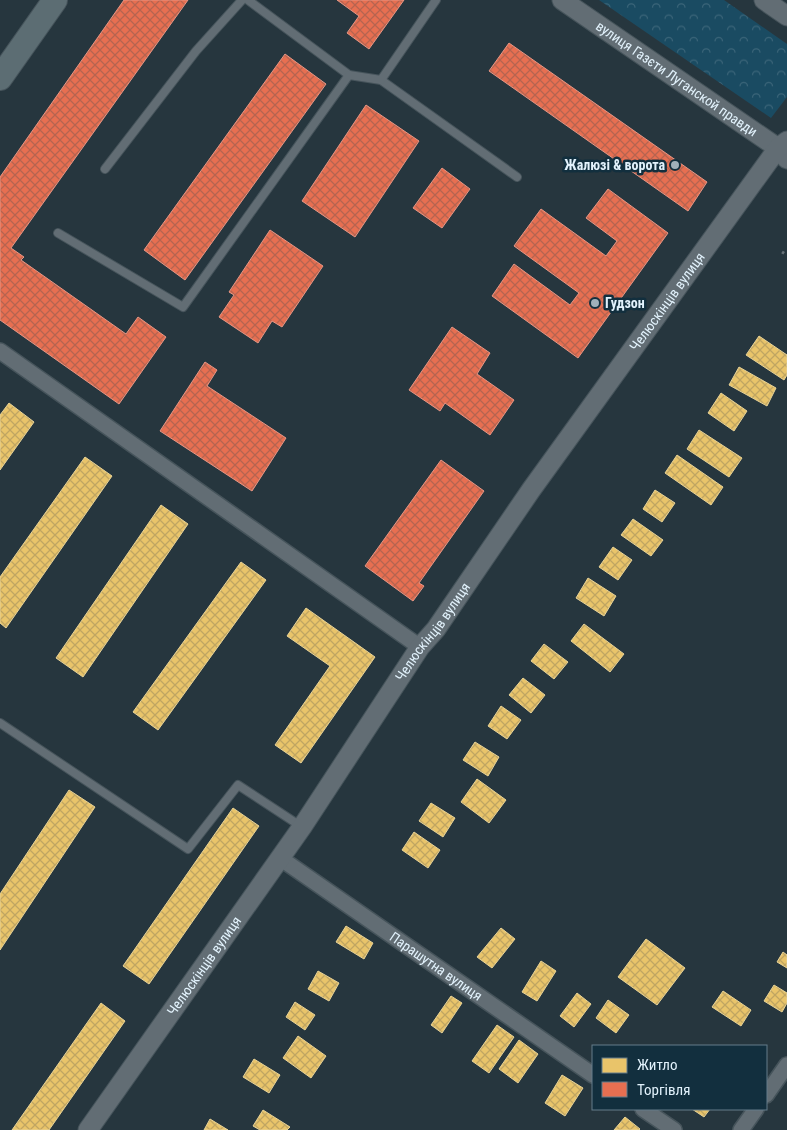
<svg xmlns="http://www.w3.org/2000/svg" width="787" height="1130" font-family="'Roboto Condensed',sans-serif">
  <style>
    .park { fill: url(#park-crowns) }
    .homes { fill: url(#homes-cross-hatch); stroke: #e7d296 }
    .shops { fill: url(#shops-cross-hatch); stroke: #e69684 }
    .lines { fill: none; stroke-linecap: round; stroke-linejoin: round }
    .service-casing { stroke: #46545b; stroke-width: 10 }
    .minor-casing { stroke: #46545b; stroke-width: 18 }
    .tertiary-casing { stroke: #46545b; stroke-width: 21 }
    .primary-casing { stroke: #46545b; stroke-width: 26 }
    .path { stroke: #677279; stroke-width: 3; stroke-dasharray: 2.5 4; stroke-linecap: butt }
    .service { stroke: #626d74; stroke-width: 8 }
    .minor { stroke: #626d74; stroke-width: 15 }
    .tertiary { stroke: #626d74; stroke-width: 19 }
    .primary { stroke: #5c6d73; stroke-width: 24 }
    .poi-dot { fill: #a0b0ba; stroke: #122f3e; stroke-width: 2 }
    .labels { text-anchor: middle; dominant-baseline: central; stroke-width: 5; stroke-linejoin: round; paint-order: stroke }
    .street-label { font-size: 14px; fill: #e2f2fc; stroke: #122f3e }
    .poi-label { font-size: 14px; font-weight: bold; fill: #e2f2fc; stroke: #122f3e; text-anchor: end }
  </style>
  <defs>
    <pattern id="park-crowns" width="20" height="18" patternUnits="userSpaceOnUse" patternTransform="scale(1.25)"><rect width="20" height="18" fill="#1a4b62"/><path d="M2 6a3 3 0 1 1 6 0M12 15a3 3 0 1 1 6 0" fill="none" stroke="#3b6579"/></pattern>
    <pattern id="homes-cross-hatch" width="8" height="8" patternUnits="userSpaceOnUse" patternTransform="scale(1.25)"><rect width="8" height="8" fill="#e9c46a"/><path d="M0 0l8 8M0 8l8-8" fill="none" stroke="#c0a562"/></pattern>
    <pattern id="shops-cross-hatch" width="8" height="8" patternUnits="userSpaceOnUse" patternTransform="scale(1.25)"><rect width="8" height="8" fill="#e76f51"/><path d="M0 0l8 8M0 8l8-8" fill="none" stroke="#b66450"/></pattern>
  </defs>
  <rect width="100%" height="100%" fill="#26363e"/>
  <path class="park" d="M599,0h125l63,44v53l-16,21z"/>
  <g class="homes">
    <path d="M759,336l28,19v20l-3,5 -38,-25z"/>
    <path d="M739,367l37,21 -9,18 -38,-21z"/>
    <path d="M721,393l26,18 -13,20 -26,-18z"/>
    <path d="M9,403l25,19 -34,48v-55z"/>
    <path d="M699,430l43,28 -13,19 -42,-28z"/>
    <path d="M677,455l46,32 -12,18 -46,-32z"/>
    <path d="M85,457l27,19 -106,152 -6,-5v-46z"/>
    <path d="M655,490l20,13 -13,19 -19,-13z"/>
    <path d="M161,505l27,19 -105,153 -27,-19z"/>
    <path d="M633,519l30,21 -12,16 -30,-21z"/>
    <path d="M613,547l19,13 -14,20 -19,-13z"/>
    <path d="M241,562l25,18 -108,150 -25,-18z"/>
    <path d="M588,578l28,18 -12,20 -28,-18z"/>
    <path d="M306,608l69,49 -74,106 -26,-18 55,-79 -43,-30z"/>
    <path d="M584,624l40,30 -14,18 -39,-31z"/>
    <path d="M544,644l24,18 -14,17 -23,-18z"/>
    <path d="M523,678l22,17 -14,18 -22,-18z"/>
    <path d="M501,706l20,14 -14,19 -19,-13z"/>
    <path d="M475,742l24,15 -11,19 -25,-16z"/>
    <path d="M477,779l29,21 -17,23 -28,-21z"/>
    <path d="M69,790l26,17 -95,143v-56z"/>
    <path d="M431,803l24,15 -12,19 -24,-16z"/>
    <path d="M233,808l26,18 -110,158 -26,-18z"/>
    <path d="M414,832l26,18 -12,18 -26,-18z"/>
    <path d="M346,926l27,17 -9,16 -28,-17z"/>
    <path d="M501,928l14,11 -23,29 -15,-11z"/>
    <path d="M646,939l39,29 -28,37 -39,-28z"/>
    <path d="M783,952l4,3v13l-10,-6z"/>
    <path d="M541,961l15,10 -19,30 -15,-9z"/>
    <path d="M318,971l21,12 -10,18 -21,-12z"/>
    <path d="M774,985l13,8v10l-5,9 -18,-11z"/>
    <path d="M723,991l28,19 -10,16 -29,-19z"/>
    <path d="M577,993l14,11 -17,23 -14,-11z"/>
    <path d="M451,996l11,7 -20,30 -11,-8z"/>
    <path d="M608,1000l21,15 -13,18 -20,-15z"/>
    <path d="M295,1002l20,13 -10,15 -19,-13z"/>
    <path d="M101,1003l24,18 -76,109h-37z"/>
    <path d="M497,1025l17,12 -25,36 -17,-12z"/>
    <path d="M298,1036l28,20 -15,22 -28,-20z"/>
    <path d="M519,1040l19,14 -20,29 -19,-14z"/>
    <path d="M254,1059l26,16 -11,18 -26,-16z"/>
    <path d="M562,1075l21,13 -18,28 -20,-13z"/>
    <path d="M692,1109h18l-6,8z"/>
    <path d="M263,1110l27,17 -3,3h-27l-7,-4z"/>
    <path d="M625,1117l15,12 -1,1h-25z"/>
    <path d="M210,1119l18,11h-24z"/>
  </g>
  <g class="shops">
    <path d="M124,0h64l-177,248 13,9 -3,3 105,74 12,-17 28,20 -47,67 -119,-84v-143z"/>
    <path d="M337,0h67l-35,49 -22,-16 12,-17z"/>
    <path d="M509,43l198,139 -19,29 -199,-140z"/>
    <path d="M285,54l41,30 -141,196 -41,-30z"/>
    <path d="M366,105l53,36 -64,96 -53,-36z"/>
    <path d="M442,168l28,21 -28,39 -29,-20z"/>
    <path d="M608,189l60,44 -90,125 -86,-62 22,-32 56,41 9,-12 -65,-47 27,-37 65,47 11,-15 -31,-23z"/>
    <path d="M270,230l53,36 -41,61 -10,-6 -14,22 -39,-26 15,-22 -5,-3z"/>
    <path d="M452,327l38,26 -13,21 37,26 -24,35 -45,-32 -5,8 -31,-21z"/>
    <path d="M205,362l12,8 -10,16 79,52 -34,53 -92,-60z"/>
    <path d="M441,460l43,31 -65,92 5,3 -11,15 -48,-35z"/>
  </g>
  <g class="lines">
    <g class="service-casing">
      <g id="service">
        <path d="M248,0l101,75"/>
        <path d="M381,80l136,97"/>
        <path d="M105,169l91,-118 46,-51"/>
        <path d="M58,233l125,74 166,-232 32,5 55,-80"/>
        <path d="M0,723l188,126 50,-64 64,42"/>
      </g>
    </g>
    <g class="minor-casing">
      <g id="minor">
        <path d="M0,351l420,296"/>
        <path id="s1" d="M280,858l313,217"/>
        <path d="M766,1095l21,-30"/>
        <path d="M643,1109l31,21"/>
        <path d="M741,1130l15,-21"/>
      </g>
    </g>
    <g class="tertiary-casing">
      <g id="tertiary">
        <path id="s2" d="M562,0l216,148 9,11"/>
        <path d="M764,0l23,16"/>
        <path id="s3" d="M88,1130l214,-303 118,-180 16,-18 95,-139 247,-342 9,-7"/>
      </g>
    </g>
    <g class="primary-casing">
      <path id="primary" d="M0,78l55,-78"/>
    </g>
    <path class="path" d="M782,252l5,3"/>
    <use href="#service" class="service"/>
    <use href="#minor" class="minor"/>
    <use href="#tertiary" class="tertiary"/>
    <use href="#primary" class="primary"/>
  </g>
  <g class="poi-dot">
    <circle cx="675" cy="165" r="5"/>
    <circle cx="595" cy="303" r="5"/>
  </g>
  <g class="labels">
    <g class="street-label">
      <text stroke="none"><textPath href="#s2" startOffset="139">вулиця Газєти Луганской правди</textPath></text>
      <text stroke="none"><textPath href="#s3" startOffset="1011">Челюскінців вулиця</textPath></text>
      <text stroke="none"><textPath href="#s3" startOffset="606">Челюскінців вулиця</textPath></text>
      <text stroke="none"><textPath href="#s3" startOffset="201">Челюскінців вулиця</textPath></text>
      <text stroke="none"><textPath href="#s1" startOffset="190">Парашутна вулиця</textPath></text>
    </g>
    <g class="poi-label">
      <text x="665" y="165">Жалюзі &amp; ворота</text>
      <text x="605" y="303" text-anchor="start">Гудзон</text>
    </g>
  </g>
  <rect x="592" y="1045" width="175" height="65" fill="#122f3e" stroke="#657d8a"/>
  <rect x="602" y="1058" width="25" height="15" fill="#e9c46a" stroke="#657d8a"/>
  <text x="637" y="1070" font-size="15" fill="#e2f2fc">Житло</text>
  <rect x="602" y="1082" width="25" height="15" fill="#e76f51" stroke="#657d8a"/>
  <text x="637" y="1095" font-size="15" fill="#e2f2fc">Торгівля</text>
</svg>
